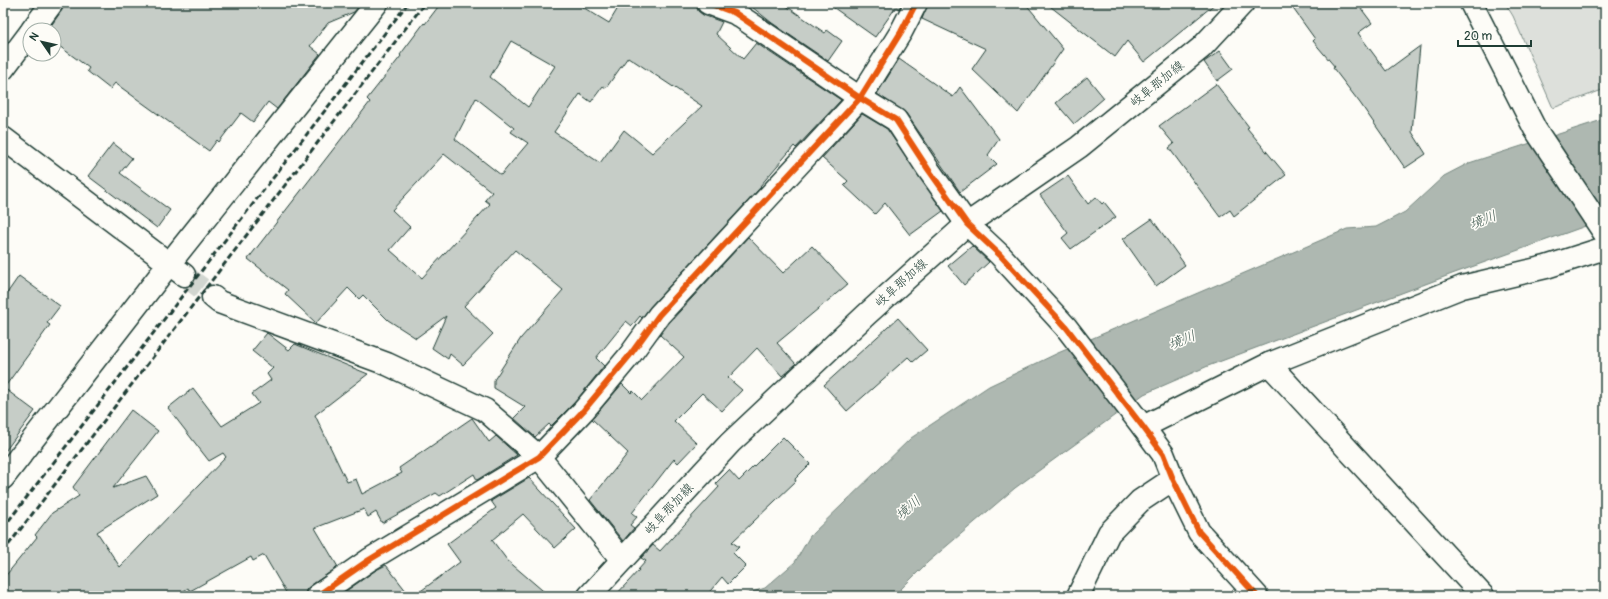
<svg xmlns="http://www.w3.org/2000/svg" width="1608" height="599" font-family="Pangolin,'Klee One',sans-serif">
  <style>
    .green { fill: #dde0db; stroke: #7e8e88 }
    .water { fill: #aeb8b1; stroke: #75877f }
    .building { fill: #c6cdc7; stroke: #1f3d34; fill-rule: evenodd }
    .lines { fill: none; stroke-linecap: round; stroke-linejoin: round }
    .minor-tunnel { stroke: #d1d6d0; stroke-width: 22; stroke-dasharray: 22 11; stroke-linecap: butt }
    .minor-casing { stroke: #1f3d34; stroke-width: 25 }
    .major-casing { stroke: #1f3d34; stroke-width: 25 }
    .minor { stroke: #fdfcf7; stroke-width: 22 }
    .major { stroke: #fdfcf7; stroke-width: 22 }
    .rail { stroke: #1f3d34; stroke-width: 3; stroke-dasharray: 6 3; stroke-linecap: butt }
    .cycleway-casing { stroke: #fdfcf7; stroke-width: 8 }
    .cycleway { stroke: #e8590c; stroke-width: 6 }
    .labels { text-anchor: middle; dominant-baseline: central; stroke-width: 3; stroke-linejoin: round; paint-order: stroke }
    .street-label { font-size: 13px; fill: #1f3d34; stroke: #fdfcf7 }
    .water-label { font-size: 14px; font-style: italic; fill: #435c53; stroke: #fdfcf7 }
  </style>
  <rect width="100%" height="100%" fill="#fdfcf7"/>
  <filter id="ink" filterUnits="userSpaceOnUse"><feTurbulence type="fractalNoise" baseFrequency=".025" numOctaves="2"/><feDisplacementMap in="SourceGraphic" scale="8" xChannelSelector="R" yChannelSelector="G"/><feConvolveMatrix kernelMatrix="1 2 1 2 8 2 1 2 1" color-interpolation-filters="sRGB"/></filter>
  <g filter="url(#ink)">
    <path class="green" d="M1505,3h100v86l-52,19 -40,-92z"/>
    <path class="water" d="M1605,119v100l-153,55 -244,92 -64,28 -129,94 -87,74 -34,34h-154l25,-8 30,-26 15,-26 101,-98 78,-52 69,-33 289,-124 29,-2 29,-15 39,-36 25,-13z"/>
    <g class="building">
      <path d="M64,3h297l-7,9 -26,11 -18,23 10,8 -43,55 -9,-7 -15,20 -12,-9 -22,29 -2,-2 -8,11 -94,-68 -5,6 -23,-18 2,-3 -34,-25 4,-5 -5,-4v-4h-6l14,-20z"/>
      <path d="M441,3h135l33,20 12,-20h75l2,8 5,4 19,7 -6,12 27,25 13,-16 85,57 -45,48 -2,-2 -34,40 1,1 -111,120 -8,11 -2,-2 -8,10 -6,-5 -30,37 8,8 -29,36 -24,24 -2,-2 -14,13 -21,-19 11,-11 -31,-19v-8l27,-42 42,-48 -48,-40 -51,56 29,28 -30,31 -13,-11 -2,5 -16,-11 14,-32 -30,22 -28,-18 -25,-25 -4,4 -11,-11 -32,35 -31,-29 3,-4 -40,-31 122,-157 -3,-3 34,-43 -1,-1 24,-32 1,1zM511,41l44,25 -27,41 -38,-30zM628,57l74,49 -50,47 -28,-23 -24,33 -46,-31 26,-38 11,8 12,-16 3,2zM476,98l38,30 -3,4 17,11 -27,32 -46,-36zM444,154l48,38 -7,8 5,4 -68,74 -32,-28 20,-23 -18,-17z"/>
      <path d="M747,3h35l43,30 2,-3 15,11 -14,20 -56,-38z"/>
      <path d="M827,3h75l-3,6 -3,-2 -21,30z"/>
      <path d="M928,3h97l38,46 -45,64 -46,-44 14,-20 -64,-30z"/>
      <path d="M1046,3h170l-72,59 -17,-21 -12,16z"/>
      <path d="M1289,3h68l15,20 -14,10 28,38 34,-25 -8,86 14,22 -21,14 -45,-65 -27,-35 2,-1 -22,-26 2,-2z"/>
      <path d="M1220,51l13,18 -16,12 -13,-19z"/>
      <path d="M899,59l54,38 7,-10 39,52 -11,16 9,9 -37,28 -54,-79 -29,-19z"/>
      <path d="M1087,77l17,21 -30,26 -18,-21z"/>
      <path d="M1216,84l33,43 -2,1 39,47 -52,41 -4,-6 -10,7 -51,-69 5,-4 -15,-18z"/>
      <path d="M862,114l25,15 56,82 -33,24 -25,-32 -10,11 -31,-29 4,-4 -26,-23z"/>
      <path d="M113,143l19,15 -12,15 50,37 -13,18 -69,-52z"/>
      <path d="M1068,176l20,28 8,-7 6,7 2,-2 12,15 -45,32 -9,-11 6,-5 -28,-38z"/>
      <path d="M1152,219l33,46 -29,21 -33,-47z"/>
      <path d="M748,237l35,36 29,-27 36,38 -71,59 19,21 -14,12 -25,-28 -29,30 14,12 -20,21 -20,-18 -28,28 23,22 -19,20 -4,-4 -42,54 5,4 -7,8 4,3 -11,13 -33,-41 38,-47 -36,-34 30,-35 9,9 2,-2 9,9 42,-43 -24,-22 9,-12z"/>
      <path d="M972,246l17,16 -25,23 -16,-19z"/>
      <path d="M19,276l41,30 -13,17 3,2 -46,63 31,23 -32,43v-155z"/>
      <path d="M898,318l29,32 -14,12 -5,-5 -61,54 -23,-26z"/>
      <path d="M267,333l22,17 6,-6 73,30 -53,41 32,67 9,-3 6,15 40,-21 -3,-5 73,-50 17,24 7,-6 21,19 -40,25 -3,-6 -34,22 -4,-3 -54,30 -6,-11 -8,5 -4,-8 -49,19 23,39 -28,19 -4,4 -1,6h-17l-24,-41 -11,6 -2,-4 -61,34 -2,-3 -11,8h-174v-17l34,-42 -2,-2 17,-22 27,-17 -6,-9 58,-77 27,21 -45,57 33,-12 11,18 -60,38 23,35 106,-110 -3,-4 -14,8 -41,-53 25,-20 29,38 37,-23 -7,-9 19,-14 -4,-6 6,-6 -21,-17z"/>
      <path d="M783,437l27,27 -15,15 1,2 -64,61 7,5 -6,6 13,13 -18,18 -6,-7 -16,19h-91l24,-26h-1l8,-9 -5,-3 12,-13 7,6 59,-64 -3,-4 13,-13 10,11z"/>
      <path d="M529,478l47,51 -21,19 -32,-34 -31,26 15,20 42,36h-135l46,-34 -13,-18 49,-36 -5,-7z"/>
      <path d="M386,565l24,31h-71l37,-26z"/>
    </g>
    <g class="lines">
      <path class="minor-tunnel" d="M184,275l29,22"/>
      <g class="minor-casing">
        <g id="minor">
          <path d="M708,3l27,10 125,85 36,22 32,49 39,55 33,31 66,72 77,100 20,27 10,25 26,53 58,64"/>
          <path d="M1471,3l64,126 70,105"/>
          <path d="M32,30l20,-27"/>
          <path d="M3,69l27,-36"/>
          <path d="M3,138l181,137"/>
          <path d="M213,297l6,5 168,62 98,46 54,47 83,103"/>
          <path d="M1269,364l214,232"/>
          <path d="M1143,427l126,-63 193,-77 84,-20 59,-19"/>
          <path d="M3,478l166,-214 208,-261"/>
          <path d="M317,596l52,-36 170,-103 45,-47 46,-55 29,-40 201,-217 41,-66 15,-29"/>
          <path d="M1078,596l31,-63 31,-32 33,-22"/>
        </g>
      </g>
      <g class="major-casing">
        <path id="major" d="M589,596l141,-153 136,-128 101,-91 112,-77 122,-99 42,-45"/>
      </g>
      <use href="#minor" class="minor"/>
      <use href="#major" class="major"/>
      <g class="rail">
        <path d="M3,528l405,-525"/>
        <path d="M3,552l422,-549"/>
      </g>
      <g class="cycleway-casing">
        <g id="cycleway">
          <path d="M708,3l27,10 125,85 36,22 32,49 39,55 33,31 66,72 77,100 20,27 10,25 26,53 58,64"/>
          <path d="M317,596l52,-36 170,-103 45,-47 46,-55 29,-40 201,-217 41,-66 15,-29"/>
        </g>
      </g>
      <use href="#cycleway" class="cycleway"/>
    </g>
  </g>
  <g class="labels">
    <g class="street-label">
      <text transform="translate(1157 84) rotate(-39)">岐阜那加線</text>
      <text transform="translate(901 283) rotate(-42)">岐阜那加線</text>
      <text transform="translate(669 509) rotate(-47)">岐阜那加線</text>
    </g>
    <g class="water-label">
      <text transform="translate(1483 220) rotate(-22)">境川</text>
      <text transform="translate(1182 340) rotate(-22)">境川</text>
      <text transform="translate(908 508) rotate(-41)">境川</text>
    </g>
  </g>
  <rect width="1608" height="599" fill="none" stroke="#fdfcf7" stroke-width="16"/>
  <rect x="8" y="8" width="1592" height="583" fill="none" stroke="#1f3d34" stroke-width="1.5" filter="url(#ink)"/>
  <g transform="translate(42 42) rotate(304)"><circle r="19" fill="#fdfcf7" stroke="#a4b0a9"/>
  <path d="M0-3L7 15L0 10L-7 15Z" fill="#1f3d34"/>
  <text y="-6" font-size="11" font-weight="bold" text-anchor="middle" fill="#1f3d34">N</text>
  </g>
  <path d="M1458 40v6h73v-6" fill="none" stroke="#1f3d34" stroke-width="2"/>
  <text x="1464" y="40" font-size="12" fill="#1f3d34" stroke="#fdfcf7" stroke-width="3" paint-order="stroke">20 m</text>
</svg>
